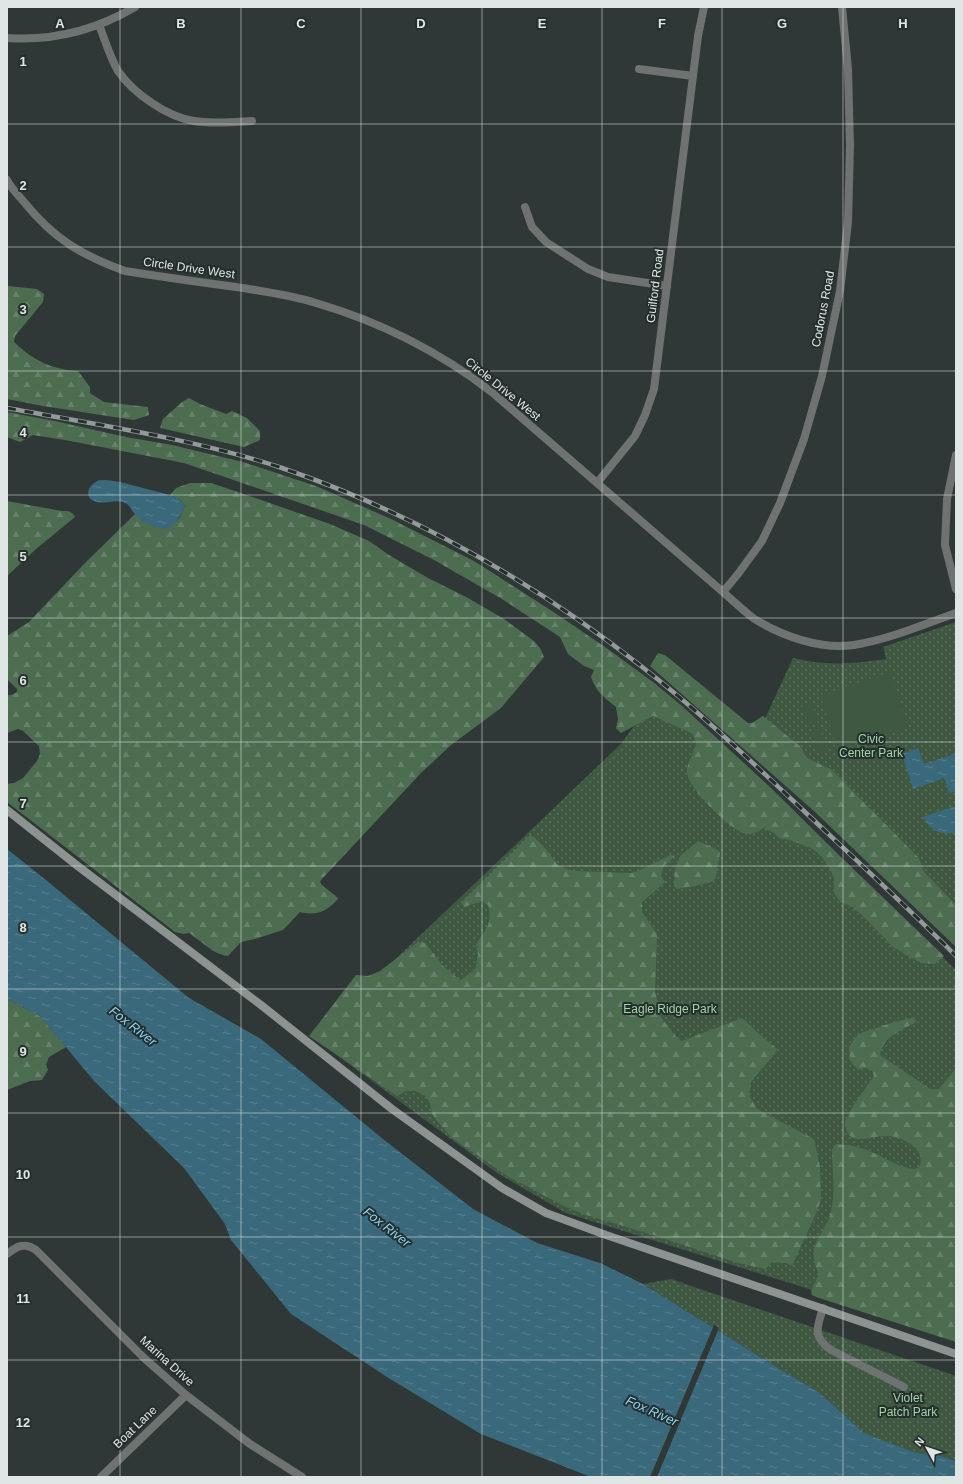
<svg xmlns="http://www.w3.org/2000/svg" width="963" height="1484" font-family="Helvetica,sans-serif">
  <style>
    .grass { fill: url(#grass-dots) }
    .forest { fill: url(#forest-firs) }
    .pitch { fill: #3f5842 }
    .water { fill: url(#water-ripples) }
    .pier { fill: #2f3837 }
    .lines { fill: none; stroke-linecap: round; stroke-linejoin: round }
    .street { stroke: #6e7270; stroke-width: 8 }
    .secondary { stroke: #8d9390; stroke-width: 8 }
    .rail-casing { stroke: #939a99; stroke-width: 4.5 }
    .rail { stroke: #252e2d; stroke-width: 3; stroke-dasharray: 9; stroke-linecap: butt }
    .grid { fill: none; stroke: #e0e6e5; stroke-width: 1; stroke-opacity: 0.55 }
    .labels { text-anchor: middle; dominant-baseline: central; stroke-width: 4; stroke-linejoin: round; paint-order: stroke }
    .street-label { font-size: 12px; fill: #e0e6e5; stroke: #252e2d }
    .park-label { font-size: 12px; fill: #9fd7a5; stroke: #252e2d }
    .water-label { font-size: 13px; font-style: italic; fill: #89d6f7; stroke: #252e2d }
    .grid-label { font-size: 13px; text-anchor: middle; font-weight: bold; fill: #e0e6e5; stroke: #252e2d; stroke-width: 4; stroke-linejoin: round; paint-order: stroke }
  </style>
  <defs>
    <pattern id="grass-dots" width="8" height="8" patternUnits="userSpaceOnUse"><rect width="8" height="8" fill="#3f5842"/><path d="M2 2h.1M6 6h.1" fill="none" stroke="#5a705d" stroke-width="1.8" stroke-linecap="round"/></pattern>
    <pattern id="forest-firs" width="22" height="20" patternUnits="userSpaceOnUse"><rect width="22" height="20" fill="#4d6d51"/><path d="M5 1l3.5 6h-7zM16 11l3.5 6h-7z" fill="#66826a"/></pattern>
    <pattern id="water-ripples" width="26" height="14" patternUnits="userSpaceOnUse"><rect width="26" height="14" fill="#3b697c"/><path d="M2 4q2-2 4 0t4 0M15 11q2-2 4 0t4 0" fill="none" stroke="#577e8e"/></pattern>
  </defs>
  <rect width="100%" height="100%" fill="#2f3837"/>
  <g class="grass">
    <path d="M956,622v314l-206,-185 43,-93c34,8 58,6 93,1l-3,-12z"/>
    <path d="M661,689l295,281v365l-390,-122 -69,-40 -175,-129 62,-74 237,-226z"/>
    <path d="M671,1279l285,97v85l-21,-7 -7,1 -14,-3 -50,-19 -44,-40 -37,-22 -140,-87z"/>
  </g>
  <g class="forest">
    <path d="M7,286l30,3 7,5 -1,8 -28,34 -1,6c18,18 39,28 64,29l12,16v6l14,9 44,5 1,8 -15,5 -91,-14 -36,-7z"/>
    <path d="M189,398l11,6 26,10 6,-3 15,7 13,13v9l-16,7 -84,-19 3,-9 19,-17z"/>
    <path d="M7,412l48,9 71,16 46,8 71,17 73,24 75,33 83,42 81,52 50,34 48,35 29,24 88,81 73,72 101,97 -9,8 -14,-1 -28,-16 -31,-32 -11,-9 -10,-4 -7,-9v-15l-4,-9 -8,-12 -9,-8 -23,-9 -11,-2 -5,-5 -10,-5c-7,4 -13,8 -21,5 -15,-6 -54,-44 -56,-60 -1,-8 7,-20 9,-29l-3,-10 -40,-18 -32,17 -5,-5 2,-9 -2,-12c-12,-10 -20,-15 -25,-30l3,-7 -10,-4 -16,-12 -8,-17 -58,-38 -68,-39 -70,-35 -180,-62 -119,-23 -32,-5 -13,7 -13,-5z"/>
    <path d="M190,483h21l27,9 92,32 39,17 20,14 39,23 40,20 36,21 30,22 6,7 4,9 -43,51 -50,37 -30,28 -100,107 -1,2 2,3 15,12 1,2c-13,13 -20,17 -38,13l-17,18 -28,9 -14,3 -13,14c-14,-1 -28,-16 -39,-23l-6,1 -8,-2 -168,-130v-18l7,-1 9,-5 14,-17 3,-7 -1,-8 -16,-15 -5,-2 -11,4v-38c4,1 6,-1 10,-3v-3l-10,-10v-43l22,-14 56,-59 50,-49 8,7 30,4 6,-6 6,-13 -6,-7 -9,-4 6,-7z"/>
    <path d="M7,501l55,10c6,0 10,0 13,6l-39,32 -29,27z"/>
    <path d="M658,653l7,2 83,68h4l11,-7 38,31 5,10 7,4 18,8 88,89 5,14 30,31 2,1v43l-141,-135 -165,-146z"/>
    <path d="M530,835l4,2 10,10 15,19 15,5 57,2 7,-2 32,-16 5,1 -12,11 -2,9 4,6 -23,20v10l15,22 -2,57 6,26 16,21 5,3 60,-23 17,16 18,15 -5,8 -21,25 -2,13 8,14 57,30 6,28 1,33 -4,11 -25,55 -6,-3 -14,-1 -7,7 -27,-6 -85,-28 -70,-21 -17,-7 -57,-30 -57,-39 -14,-16 -6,-8 -2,-12 -6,-7 -9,-4h-9l-9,5 -88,-60 47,-61 12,1 12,-5 38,-29 7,1 17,22 18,15 15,-10 3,-15 -2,-10c9,-16 17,-20 12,-40l-6,-4 -18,6 -3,-4z"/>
    <path d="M701,842l17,8 2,3 -4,23 -2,5 -14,4 -23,4 -3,-3 1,-17 5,-13 16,-13z"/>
    <path d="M7,999l33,17 26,31 -17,10 -3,8 2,5 -6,10 -12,1 -23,9z"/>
    <path d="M914,1017l2,5c-15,9 -33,14 -36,33l50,34h9l17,-21v274l-140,-45 -4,-2 -1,-4 8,-17c-15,-32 6,-36 12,-63 5,-19 1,-42 1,-61l4,-6c14,1 25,3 38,9 14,6 25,15 41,16l6,-5c-1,-3 0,-7 -1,-10 -5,-11 -24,-19 -35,-18 -16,0 -38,13 -40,-14l8,-16 21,-30 -2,-6 -7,-2 -7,2 -8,-9 -1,-14 9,-13 33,-11z"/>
  </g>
  <g class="pitch">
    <path d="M890,672l18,55 -70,23 -18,-55z"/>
    <path d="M812,702l6,21 -9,3 -7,-21z"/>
    <path d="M820,729l7,20 -10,4 -6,-21z"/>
  </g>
  <g class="water">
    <path d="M105,480l15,2 50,13 9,4 6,7c-8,17 -13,29 -33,19 -6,-2 -11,-5 -16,-10 -4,-3 -5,-8 -9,-11 -11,-7 -23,2 -33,-3 -10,-4 -6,-15 2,-19 2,-2 5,-2 9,-2z"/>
    <path d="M918,748l6,16 31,-10 1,4v33l-7,2 -5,-15 -31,11 -11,-35z"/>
    <path d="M956,806l-1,27c-15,2 -24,-2 -32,-16z"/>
    <path d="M7,849l34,27 148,122 72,41 122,100 90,70 64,34 63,20 43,21 140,87 37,22 44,40 50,19 14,3 7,-1 21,7v16h-365l-110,-43 -94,-57 -96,-63 -60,-74 -6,-16 -41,-56 -90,-87 -54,-65 -33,-17z"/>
  </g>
  <path class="pier" d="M714,1325l5,3 -62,149h-7z"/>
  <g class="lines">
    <g class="street">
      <path d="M99,25c6,15 11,32 19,46 15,22 49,46 76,50 17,3 40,1 58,0"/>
      <path d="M7,38c45,3 89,-8 128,-31"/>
      <path d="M639,69l54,7"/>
      <path d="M7,180c4,8 11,15 17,22 30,37 57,53 101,69 37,6 74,11 111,16 27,4 55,8 80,16 65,19 124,49 177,90l230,199c10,9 20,18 30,26 28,18 68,32 101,27 36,-6 68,-20 102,-32"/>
      <path d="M525,207l7,20 14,15 42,27 20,8 59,9"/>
      <path d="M956,455l-9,44 -2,46 11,44"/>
      <path d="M597,483l38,-47 10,-21 9,-26 44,-353 6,-29"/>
      <path d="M723,592l15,-18 24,-33 18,-38 24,-64 18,-63 18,-85 8,-69 2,-76 -2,-77 -6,-62"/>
      <path d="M7,1254c10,-8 18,-12 29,-4l108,108 42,37 64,49 52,33"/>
      <path d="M823,1308c-6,20 -11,28 8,42l73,37"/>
      <path d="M101,1477l85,-82"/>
    </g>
    <path class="secondary" d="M7,810l72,57 182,138 131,104 110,79 44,25 60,22 350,119"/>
    <g class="rail-casing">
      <path id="rail" d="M7,408c91,17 188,31 275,60 129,44 251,114 359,198 58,45 111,96 164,146 51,48 102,95 151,144"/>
    </g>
    <use href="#rail" class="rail"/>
  </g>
  <path class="grid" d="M120,7v1470M241,7v1470M361,7v1470M482,7v1470M602,7v1470M722,7v1470M843,7v1470M7,124h949M7,247h949M7,371h949M7,495h949M7,618h949M7,742h949M7,866h949M7,989h949M7,1113h949M7,1237h949M7,1360h949"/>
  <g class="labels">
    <g class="street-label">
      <text transform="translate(189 268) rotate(8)">Circle Drive West</text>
      <text transform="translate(655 286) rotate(-83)">Guilford Road</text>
      <text transform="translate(823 309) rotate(-79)">Codorus Road</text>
      <text transform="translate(503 389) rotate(39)">Circle Drive West</text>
      <text transform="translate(167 1361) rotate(42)">Marina Drive</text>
      <text transform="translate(135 1427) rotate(-44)">Boat Lane</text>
    </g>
    <g class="park-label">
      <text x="871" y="739">Civic<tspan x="871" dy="14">Center Park</tspan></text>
      <text x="670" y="1009">Eagle Ridge Park</text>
      <text x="908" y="1398">Violet<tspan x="908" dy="14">Patch Park</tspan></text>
    </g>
    <g class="water-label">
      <text transform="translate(133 1026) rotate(38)">Fox River</text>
      <text transform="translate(387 1227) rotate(38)">Fox River</text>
      <text transform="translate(652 1411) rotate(24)">Fox River</text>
    </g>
  </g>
  <g class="grid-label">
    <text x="60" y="28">A</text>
    <text x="181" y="28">B</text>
    <text x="301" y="28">C</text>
    <text x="421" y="28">D</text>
    <text x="542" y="28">E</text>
    <text x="662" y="28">F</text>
    <text x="782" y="28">G</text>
    <text x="903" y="28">H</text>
    <text x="23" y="66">1</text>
    <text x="23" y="190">2</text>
    <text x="23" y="314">3</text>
    <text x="23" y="437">4</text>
    <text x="23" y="561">5</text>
    <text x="23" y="685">6</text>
    <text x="23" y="808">7</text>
    <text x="23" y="932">8</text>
    <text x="23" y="1056">9</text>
    <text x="23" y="1179">10</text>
    <text x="23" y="1303">11</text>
    <text x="23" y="1427">12</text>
  </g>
  <rect width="963" height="1484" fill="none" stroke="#e0e6e5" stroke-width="16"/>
  <g transform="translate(927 1448) rotate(310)" stroke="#252e2d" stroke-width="3" paint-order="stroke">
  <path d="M0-3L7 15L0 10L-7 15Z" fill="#e0e6e5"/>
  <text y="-6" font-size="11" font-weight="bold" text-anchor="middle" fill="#e0e6e5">N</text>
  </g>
</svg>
